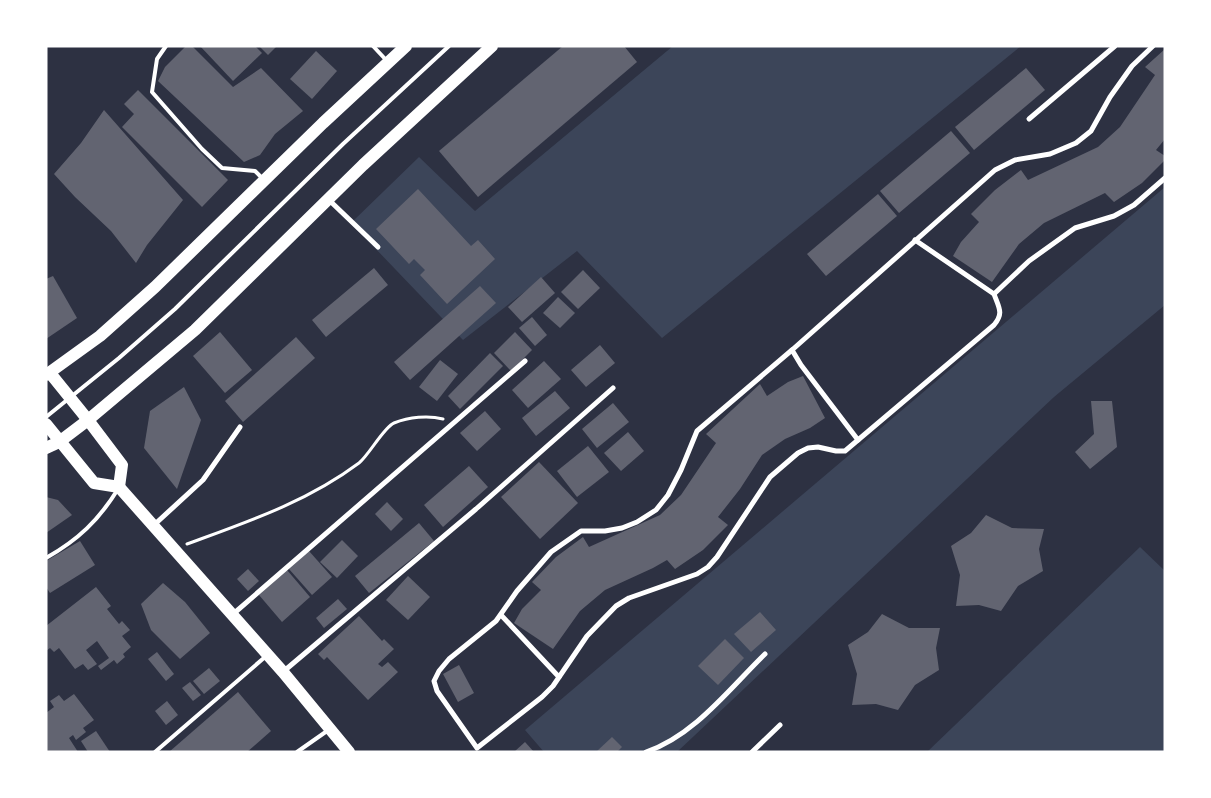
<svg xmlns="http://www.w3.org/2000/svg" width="1211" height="798" font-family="Montserrat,sans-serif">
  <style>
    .green { fill: #3c4559 }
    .building { fill: #626471 }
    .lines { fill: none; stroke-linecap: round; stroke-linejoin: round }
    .path { stroke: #fff; stroke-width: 3 }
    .service { stroke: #fff; stroke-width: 4 }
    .minor { stroke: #fff; stroke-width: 5 }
    .primary { stroke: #fff; stroke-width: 12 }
  </style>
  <rect width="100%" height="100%" fill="#2d3142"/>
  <g class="green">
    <path d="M673,46h348l-359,292 -85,-87 -114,89 -112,-117 68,-66 56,54z"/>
    <path d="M1165,187v118l-111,92 -377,355h-133l-19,-22z"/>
    <path d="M1140,547l25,24v181h-238z"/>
  </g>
  <g class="building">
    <path d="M186,46h6l41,41 28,-19 42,43 -28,23 -15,21 -16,7 -86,-81 7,-14z"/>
    <path d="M200,46h55l7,7 -29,28z"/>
    <path d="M259,46h18l-9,9z"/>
    <path d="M563,46h61l13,16 -159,135 -39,-46z"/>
    <path d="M1165,49v90l-9,11 9,6v4l-23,23 -28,19 -9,-9 -61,30 -25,21 -27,38 -39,-26 8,-14 18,-20 -8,-8 24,-24 26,-20 7,10 70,-33 22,-20 35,-52 -10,-8z"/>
    <path d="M316,51l21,20 -25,28 -22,-20z"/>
    <path d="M1026,68l19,22 -71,60 -19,-23z"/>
    <path d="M138,90l90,90 -26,27 -80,-80 12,-13 -10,-10z"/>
    <path d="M104,110l79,90 -36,45 -11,18 -25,-32 -36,-34 -21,-23 27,-31z"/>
    <path d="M951,131l19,22 -71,60 -19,-22z"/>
    <path d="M418,189l53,57 7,-6 17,19 -48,45 -27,-29 5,-5 -11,-11 -5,5 -33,-35z"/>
    <path d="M878,194l19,22 -71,60 -19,-22z"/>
    <path d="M374,268l14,17 -62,52 -14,-17z"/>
    <path d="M583,270l17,18 -22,21 -17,-17z"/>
    <path d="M53,276l24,42 -31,21v-60z"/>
    <path d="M541,277l14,16 -33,29 -14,-15z"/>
    <path d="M480,286l16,17 -86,77 -16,-18z"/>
    <path d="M558,297l17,16 -15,15 -17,-15z"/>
    <path d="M532,317l15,18 -12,11 -16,-18z"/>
    <path d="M220,332l32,38 -27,23 -32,-37z"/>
    <path d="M515,332l17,18 -21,21 -17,-18z"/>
    <path d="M296,337l19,21 -72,64 -18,-21z"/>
    <path d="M600,345l15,18 -29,24 -15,-17z"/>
    <path d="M490,353l13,13 -43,43 -12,-13z"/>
    <path d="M440,360l18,14 -21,27 -18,-14z"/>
    <path d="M544,361l17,18 -33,29 -16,-18z"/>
    <path d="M803,376l22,42 -15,10 -25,11 -23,16 -22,34 -22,28 10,8 -25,25 -28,19 -8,-9 -14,8 -48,22 -25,21 -27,38 -39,-26 8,-14 19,-19 -9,-8 24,-25 27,-20 6,10 71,-32 21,-20 35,-52 -10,-9 54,-50 7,12 21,-14z"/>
    <path d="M184,387l17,33 -24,69 -33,-41 6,-37z"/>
    <path d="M555,391l15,17 -34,28 -14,-18z"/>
    <path d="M1091,401h21l5,46 -27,22 -15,-17 19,-18z"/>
    <path d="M613,403l16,19 -32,26 -15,-19z"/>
    <path d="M485,411l16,18 -24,22 -17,-18z"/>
    <path d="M628,432l16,19 -23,20 -17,-18z"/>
    <path d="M588,446l21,26 -32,25 -20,-26z"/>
    <path d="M539,462l39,41 -38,36 -39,-42z"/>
    <path d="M469,466l19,21 -45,40 -19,-22z"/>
    <path d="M46,497l12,3 14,15 -26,18z"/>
    <path d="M387,502l16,17 -12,12 -16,-17z"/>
    <path d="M986,515l26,13 32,1 -5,20 4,22 -25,15 -17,25 -22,-6 -23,1 4,-31 -9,-29 20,-13z"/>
    <path d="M419,523l15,18 -65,52 -14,-17z"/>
    <path d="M342,540l16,16 -21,22 -17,-16z"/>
    <path d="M80,541l15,24 -45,28 -4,-6v-26z"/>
    <path d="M309,551l23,26 -20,18 -23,-26z"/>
    <path d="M248,569l11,12 -11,10 -11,-12z"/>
    <path d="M287,570l23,27 -28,25 -23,-27z"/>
    <path d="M408,576l22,21 -22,23 -22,-20z"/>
    <path d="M163,583l22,19 25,31 -30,26 -29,-29 -10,-26z"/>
    <path d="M96,587l15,19 -4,3 12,15 3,-3 8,9 -8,6 9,11 -8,7 2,3 -8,7 -3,-4 -13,10 -3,-4 11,-8 -12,-17 -11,9 11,14 -9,6 -5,-6 -8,5 -16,-21 -5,4 -4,-4 -4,3v-25z"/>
    <path d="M338,599l9,10 -23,19 -8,-10z"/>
    <path d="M760,612l16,18 -25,22 -17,-18z"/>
    <path d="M882,614l27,14h31l-4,20 3,22 -24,15 -17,25 -22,-6 -24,1 5,-31 -9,-29 20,-13z"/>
    <path d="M359,616l23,25 2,-2 10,10 -16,15 4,3 6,-5 10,10 -30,28 -41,-43 -3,3 -6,-6z"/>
    <path d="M725,639l19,19 -26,27 -20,-19z"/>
    <path d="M157,652l17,22 -8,7 -18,-22z"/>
    <path d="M459,665l15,28 -16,9 -15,-28z"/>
    <path d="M209,668l11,13 -16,13 -11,-13z"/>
    <path d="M190,682l11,13 -8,6 -11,-13z"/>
    <path d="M238,692l33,39 -24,21h-78z"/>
    <path d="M74,694l20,26 -11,8 3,4 -10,8 -3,-5 -4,3 9,14h-32v-39l8,-6 -4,-6 9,-6 5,6z"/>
    <path d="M167,701l11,14 -12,10 -11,-14z"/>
    <path d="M96,731l14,21h-22l-7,-11z"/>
    <path d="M612,737l10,10 -5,5h-21z"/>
    <path d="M525,742l9,10h-20z"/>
  </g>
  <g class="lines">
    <path class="path" d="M187,544c60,-22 120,-42 172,-81 10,-8 25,-36 35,-40 15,-6 34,-8 49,-4"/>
    <g class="service">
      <path d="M166,46l-9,13 -5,33 50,57 20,19 33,3 7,7"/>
      <path d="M373,46l14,15"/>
      <path d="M46,417l73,-59 56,-49 168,-165 106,-98"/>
      <path d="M46,558c32,-18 53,-38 72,-69"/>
      <path d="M155,752l110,-95"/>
      <path d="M297,752l30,-21"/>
    </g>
    <g class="minor">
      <path d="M1153,46l-21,20 -22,31 -19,34 -15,12 -26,11 -35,6 -20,10 -203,180 9,15 57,75 136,-115c10,-12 5,-17 0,-31l35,-33 46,-33 39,-12 20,-11 31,-27"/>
      <path d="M1029,119l86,-73"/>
      <path d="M329,200l49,47"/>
      <path d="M915,240l79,54"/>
      <path d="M792,350l-95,81 -16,39 -13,25 -12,15 -19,12 -15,6 -17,3h-24l-30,21 -34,39 -21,30 -47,38 -10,12 -5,10 3,10 40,57 65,-51 11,-11 34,-50 29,-30 13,-8 68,-24 11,-7 9,-10 53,-80 28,-24 10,-5 10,-1 18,4h9l13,-11"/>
      <path d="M154,525l49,-45 37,-53"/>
      <path d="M232,615l293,-254"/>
      <path d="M501,615l58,62"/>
      <path d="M284,671l192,-162 137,-121"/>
      <path d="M646,752c49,-17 83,-63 119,-98"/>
      <path d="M752,752l28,-27"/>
    </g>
    <g class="primary">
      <path d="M50,373l38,47 34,45 -3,22"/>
      <path d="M46,375l54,-39 55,-49 168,-164 83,-77"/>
      <path d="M46,424l48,59 25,4 164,185 66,80"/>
      <path d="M46,448l13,-6 29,-22 107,-90 168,-165 129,-119"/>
    </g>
  </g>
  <rect width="1211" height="798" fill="none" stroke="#ffffff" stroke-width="95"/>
</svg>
